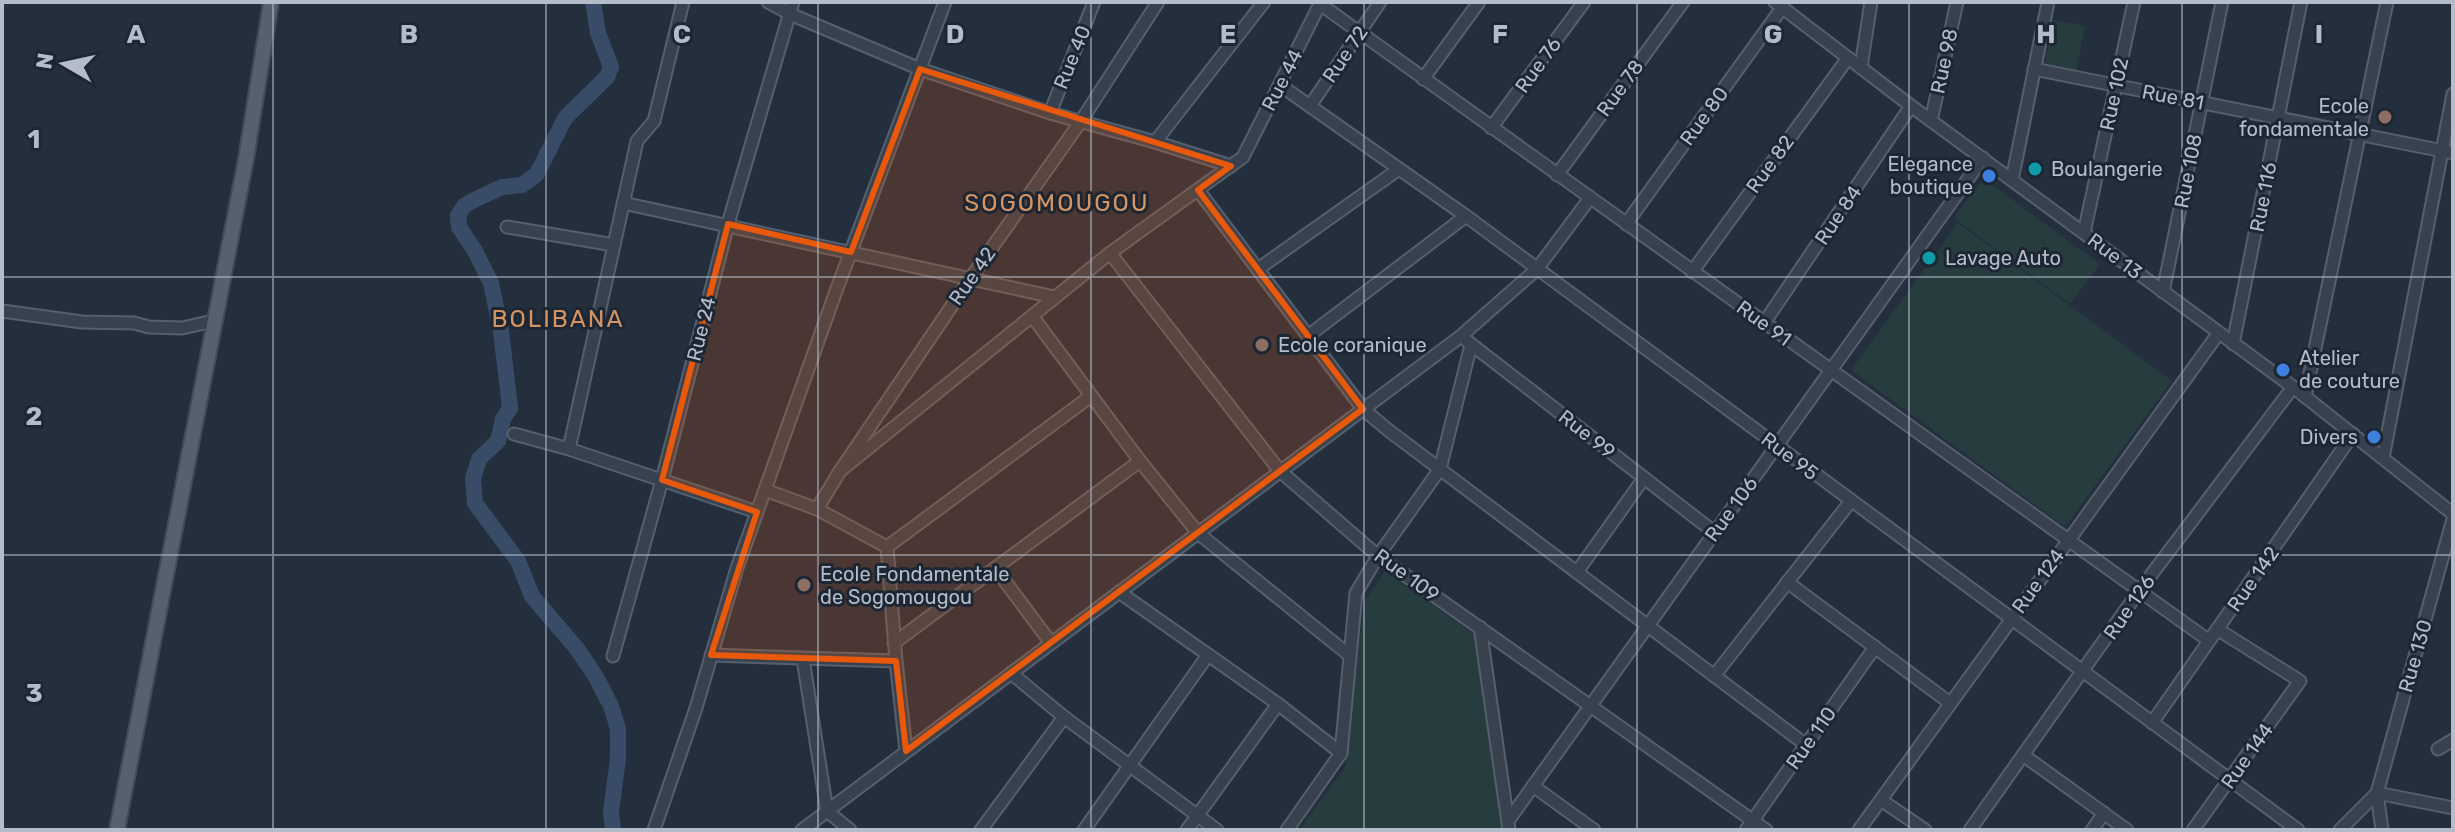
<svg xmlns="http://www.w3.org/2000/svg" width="2455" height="832" font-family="Rubik,sans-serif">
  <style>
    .green { fill: #263c3f }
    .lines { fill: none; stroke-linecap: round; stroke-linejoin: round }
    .stream { stroke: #394c67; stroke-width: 3 }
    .river { stroke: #394c67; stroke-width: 16 }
    .minor-casing { stroke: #565f6c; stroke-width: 15 }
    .major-casing { stroke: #414a57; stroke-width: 18 }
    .minor { stroke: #38414e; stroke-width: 11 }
    .major { stroke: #56606e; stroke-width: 14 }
    .marked { fill: #e8590c; fill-opacity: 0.2; stroke: #e8590c; stroke-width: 6; stroke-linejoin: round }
    .grid { fill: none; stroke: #b4bcc9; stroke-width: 2; stroke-opacity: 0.55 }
    .education-dot { fill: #8d6e63; stroke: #1d2633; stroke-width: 3 }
    .culture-dot { fill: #0f9aa8; stroke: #1d2633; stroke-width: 3 }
    .shop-dot { fill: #3f7fe0; stroke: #1d2633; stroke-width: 3 }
    .labels { text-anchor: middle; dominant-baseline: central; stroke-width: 6; stroke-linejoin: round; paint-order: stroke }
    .street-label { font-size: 20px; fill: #b4bcc9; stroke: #1d2633 }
    .poi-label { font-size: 20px; fill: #b4bcc9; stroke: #1d2633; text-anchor: start }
    .quarter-label { font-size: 24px; letter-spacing: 2px; fill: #d59563; stroke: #1d2633 }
    .grid-label { font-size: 26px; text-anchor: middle; font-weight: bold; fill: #b4bcc9; stroke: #1d2633; stroke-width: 6; stroke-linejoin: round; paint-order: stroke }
  </style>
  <rect width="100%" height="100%" fill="#242f3e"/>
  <g class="green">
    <path d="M2053,20l32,6 -9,45 -31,-7z"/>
    <path d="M1983,178l117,86 -30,40 -116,-86z"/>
    <path d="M1958,223l214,158 -107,146 -214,-157z"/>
    <path d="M1385,571l93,66 26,193h-205l46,-63 19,-165z"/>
  </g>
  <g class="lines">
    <g class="stream">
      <path d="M2041,68l13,-66"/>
      <path d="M2022,162l17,-87"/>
    </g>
    <path class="river" d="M593,2l5,31 13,34 -4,10 -42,41 -28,56 -15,11 -20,2 -30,14 -8,5 -6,10 1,11 16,24 16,32 10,48 9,77 -7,11 -5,22 -19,18 -6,20 2,24 43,58 14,35 46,54 18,27 15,29 7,23v30l-7,53 2,18"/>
    <g class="minor-casing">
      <g id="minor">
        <path d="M768,2l22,12 130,55 130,44 105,29 76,24"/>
        <path d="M1775,2l136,104 382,281 160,127"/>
        <path d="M1320,4l888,636"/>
        <path d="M1861,67l10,-65"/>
        <path d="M2034,69l419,84"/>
        <path d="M1423,79l56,-77"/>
        <path d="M1280,85l186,131 832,614"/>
        <path d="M1310,106l70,-104"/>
        <path d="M1050,113l44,-111"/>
        <path d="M1931,121l26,-119"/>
        <path d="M1491,128l93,-126"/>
        <path d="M1155,142l109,-140"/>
        <path d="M1557,175l126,-173"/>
        <path d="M2012,180l36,-178"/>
        <path d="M1198,190l165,219 25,21 418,315"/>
        <path d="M623,203l431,94"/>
        <path d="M1626,224l156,-216"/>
        <path d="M507,227l107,18"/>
        <path d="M2084,233l50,-231"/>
        <path d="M1110,253l170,218 98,85 388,274"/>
        <path d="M1258,269l141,-100"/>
        <path d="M1692,272l156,-214"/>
        <path d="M2163,292l59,-290"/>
        <path d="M2,311l80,11 52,1 15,4 33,1 31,-7"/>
        <path d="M1032,316l108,145 58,72 151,122"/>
        <path d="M1764,323l147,-217"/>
        <path d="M1308,336l158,-120"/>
        <path d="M1467,341l247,191"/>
        <path d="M2233,344l68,-342"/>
        <path d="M2305,397l82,-395"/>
        <path d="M514,434l55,15 188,63"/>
        <path d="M569,449l68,-308 17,-20 29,-119"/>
        <path d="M2383,458l70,-364"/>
        <path d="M840,471l270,-218 133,-96 78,-155"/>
        <path d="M765,490l52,19 70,38"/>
        <path d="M817,509l23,-38 130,-192 111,-158 77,-119"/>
        <path d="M887,547l204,-151"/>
        <path d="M887,547l9,114 10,90"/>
        <path d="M995,568l56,75"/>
        <path d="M1577,572l67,-94"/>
        <path d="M1787,582l163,121"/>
        <path d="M1119,592l159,112 63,49"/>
        <path d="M1480,627l29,203"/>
        <path d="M894,643l246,-182"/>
        <path d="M711,655l185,6"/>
        <path d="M613,656l49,-176 66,-256 65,-222"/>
        <path d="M803,659l24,152 23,19"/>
        <path d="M1011,673l53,44 153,113"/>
        <path d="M1714,676l137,-175"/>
        <path d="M2152,723l201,-289"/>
        <path d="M2438,749l15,-9"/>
        <path d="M2023,755l104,75"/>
        <path d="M1533,786l61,44"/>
        <path d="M2377,793l76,15"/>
        <path d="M1881,800l44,30"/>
        <path d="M1508,821l475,-663"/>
        <path d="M654,830l42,-122 41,-140 99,-277 109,-289"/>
        <path d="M802,830l659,-494 76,-67 53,-71"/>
        <path d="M981,830l83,-113"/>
        <path d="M1084,830l124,-175"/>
        <path d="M1187,830l91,-126"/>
        <path d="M1287,830l54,-77 15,-160 22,-37 62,-87 31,-124"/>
        <path d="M1746,830l129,-183"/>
        <path d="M1859,830l359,-496"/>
        <path d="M1970,830l169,-239 154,-204"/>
        <path d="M2092,830l12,-17"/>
        <path d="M2193,830l107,-149 -83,-52"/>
        <path d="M2340,830l37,-37"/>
        <path d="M2382,830l-5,-37 76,-274"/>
      </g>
    </g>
    <g class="major-casing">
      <path id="major" d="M117,830l129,-671 25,-157"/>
    </g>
    <use href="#minor" class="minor"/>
    <use href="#major" class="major"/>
  </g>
  <path class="marked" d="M920,69l311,97 -33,24 165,219 -457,342 -10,-90 -185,-6 46,-143 -95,-32 66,-256 123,28z"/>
  <path class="grid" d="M273,2v828M546,2v828M818,2v828M1091,2v828M1364,2v828M1637,2v828M1909,2v828M2182,2v828M2,277h2451M2,555h2451"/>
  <g class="education-dot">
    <circle cx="2385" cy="117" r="8"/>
    <circle cx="1262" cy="345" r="8"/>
    <circle cx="804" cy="585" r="8"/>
  </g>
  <g class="culture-dot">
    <circle cx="2035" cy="169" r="8"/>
    <circle cx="1929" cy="258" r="8"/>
  </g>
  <g class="shop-dot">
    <circle cx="1989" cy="176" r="8"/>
    <circle cx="2283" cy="370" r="8"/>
    <circle cx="2374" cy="437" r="8"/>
  </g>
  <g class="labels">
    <g class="street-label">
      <text transform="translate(1345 54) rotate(-56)">Rue 72</text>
      <text transform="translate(1072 57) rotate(-68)">Rue 40</text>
      <text transform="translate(1944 61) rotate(-78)">Rue 98</text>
      <text transform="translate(1538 65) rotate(-54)">Rue 76</text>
      <text transform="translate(1282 80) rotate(-63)">Rue 44</text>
      <text transform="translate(1620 88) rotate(-54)">Rue 78</text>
      <text transform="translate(2114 94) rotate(-78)">Rue 102</text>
      <text transform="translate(2173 97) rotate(11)">Rue 81</text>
      <text transform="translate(1704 116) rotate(-54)">Rue 80</text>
      <text transform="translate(1770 164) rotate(-54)">Rue 82</text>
      <text transform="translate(2188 171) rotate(-79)">Rue 108</text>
      <text transform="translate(2263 197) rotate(-79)">Rue 116</text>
      <text transform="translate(1838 215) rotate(-56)">Rue 84</text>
      <text transform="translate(2115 256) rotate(37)">Rue 13</text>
      <text transform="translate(972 276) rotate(-55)">Rue 42</text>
      <text transform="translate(1764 323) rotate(36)">Rue 91</text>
      <text transform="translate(701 329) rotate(-76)">Rue 24</text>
      <text transform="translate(1587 434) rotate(38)">Rue 99</text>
      <text transform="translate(1790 456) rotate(37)">Rue 95</text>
      <text transform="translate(1731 509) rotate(-54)">Rue 106</text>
      <text transform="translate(1407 575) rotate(36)">Rue 109</text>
      <text transform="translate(2253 579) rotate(-55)">Rue 142</text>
      <text transform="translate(2038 581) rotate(-54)">Rue 124</text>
      <text transform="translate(2129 607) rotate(-55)">Rue 126</text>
      <text transform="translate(2415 656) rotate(-74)">Rue 130</text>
      <text transform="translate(1811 738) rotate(-55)">Rue 110</text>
      <text transform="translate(2247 756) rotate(-55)">Rue 144</text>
    </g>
    <g class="poi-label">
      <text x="2369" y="106" text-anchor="end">Ecole<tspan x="2369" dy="23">fondamentale</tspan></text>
      <text x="1973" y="164" text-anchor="end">Elegance<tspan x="1973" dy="23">boutique</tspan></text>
      <text x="2051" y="169">Boulangerie</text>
      <text x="1945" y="258">Lavage Auto</text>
      <text x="1278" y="345">Ecole coranique</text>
      <text x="2299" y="358">Atelier<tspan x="2299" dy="23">de couture</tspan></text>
      <text x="2358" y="437" text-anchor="end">Divers</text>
      <text x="820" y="574">Ecole Fondamentale<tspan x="820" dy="23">de Sogomougou</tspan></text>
    </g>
    <g class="quarter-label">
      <text x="1057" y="203">SOGOMOUGOU</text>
      <text x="558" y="319">BOLIBANA</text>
    </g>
  </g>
  <g class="grid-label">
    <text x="136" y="43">A</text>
    <text x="409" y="43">B</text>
    <text x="682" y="43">C</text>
    <text x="955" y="43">D</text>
    <text x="1228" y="43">E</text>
    <text x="1500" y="43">F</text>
    <text x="1773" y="43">G</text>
    <text x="2046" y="43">H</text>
    <text x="2319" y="43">I</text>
    <text x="34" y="148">1</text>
    <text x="34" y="425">2</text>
    <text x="34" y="702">3</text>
  </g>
  <rect width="2455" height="832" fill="none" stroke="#b4bcc9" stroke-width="8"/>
  <g transform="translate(64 64) rotate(279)" stroke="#1d2633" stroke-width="6" paint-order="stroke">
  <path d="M0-6L14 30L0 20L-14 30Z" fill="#b4bcc9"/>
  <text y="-12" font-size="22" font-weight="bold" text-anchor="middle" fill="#b4bcc9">N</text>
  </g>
</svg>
